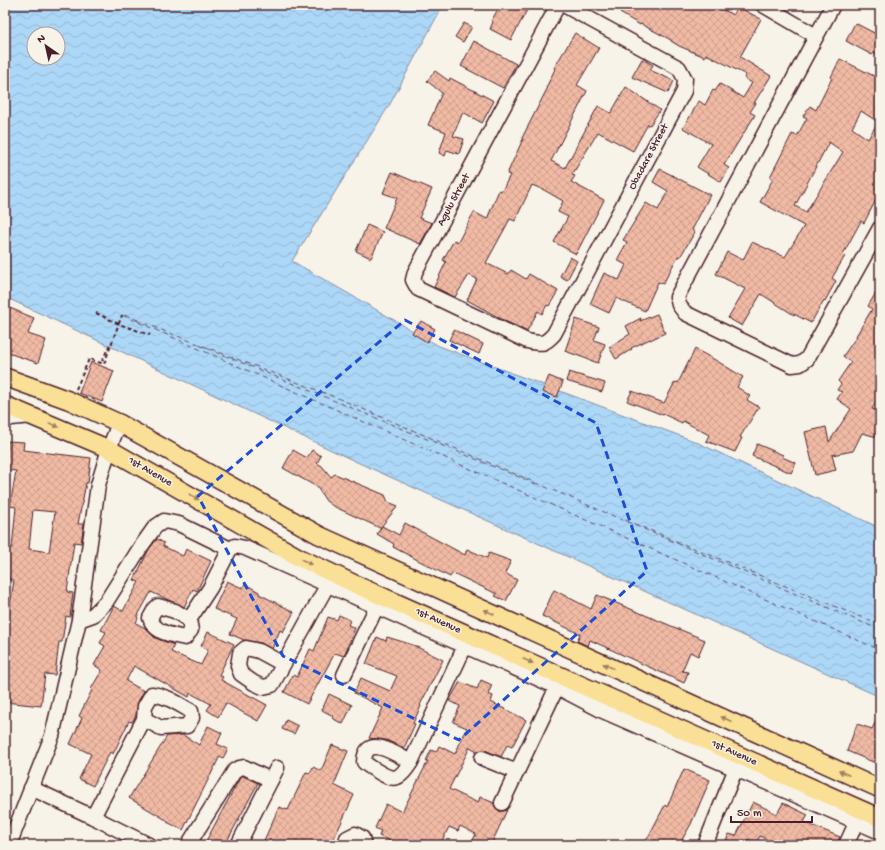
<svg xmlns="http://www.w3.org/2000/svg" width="885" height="850" font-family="'Gochi Hand',sans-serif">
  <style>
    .water { fill: url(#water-waves); stroke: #858da5; fill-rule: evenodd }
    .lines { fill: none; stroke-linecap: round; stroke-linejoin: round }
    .ferry { stroke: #624d5e; stroke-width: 1; stroke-dasharray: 5 4; stroke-linecap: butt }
    .building { fill: url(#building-cross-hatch); stroke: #4a1f2b; fill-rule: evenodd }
    .minor-casing { stroke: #4a1f2b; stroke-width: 17 }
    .major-casing { stroke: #4a1f2b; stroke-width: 20 }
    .path { stroke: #4a1f2b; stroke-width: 2; stroke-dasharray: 4 3; stroke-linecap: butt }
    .minor { stroke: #f7f3e8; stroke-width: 14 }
    .major { stroke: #fadf96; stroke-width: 17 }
    .oneway { fill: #a27f60 }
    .marked { fill: none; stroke: #1d4ed8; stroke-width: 3; stroke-dasharray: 8 5; stroke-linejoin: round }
    .labels { text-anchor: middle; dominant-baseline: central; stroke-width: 3; stroke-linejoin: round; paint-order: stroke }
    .street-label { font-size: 11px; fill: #4a1f2b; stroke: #f7f3e8 }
  </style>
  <defs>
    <pattern id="water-waves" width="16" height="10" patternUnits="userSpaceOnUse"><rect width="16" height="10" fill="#acd7f7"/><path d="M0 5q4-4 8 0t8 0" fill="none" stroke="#96b8d4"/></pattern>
    <pattern id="building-cross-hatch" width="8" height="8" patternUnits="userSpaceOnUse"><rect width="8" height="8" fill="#f0baa4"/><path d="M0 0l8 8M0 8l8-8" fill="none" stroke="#cf9f8d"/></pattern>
  </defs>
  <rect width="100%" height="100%" fill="#f7f3e8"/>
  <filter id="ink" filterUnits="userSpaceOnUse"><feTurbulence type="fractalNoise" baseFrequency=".025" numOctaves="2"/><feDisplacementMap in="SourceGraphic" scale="8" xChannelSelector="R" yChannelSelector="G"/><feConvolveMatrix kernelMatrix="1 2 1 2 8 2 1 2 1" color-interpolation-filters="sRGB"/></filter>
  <g filter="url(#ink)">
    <path class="water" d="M5,5h438l-53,99 -98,157 147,85 255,95 186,87v169l-521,-234 -354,-166zM34,34h24v24h-24z"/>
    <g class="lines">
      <g class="ferry">
        <path d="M122,315l758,335"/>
        <path d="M125,315l18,7"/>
        <path d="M136,320l199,77 545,233"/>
        <path d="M199,345l337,139"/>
        <path d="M625,520l255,105"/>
      </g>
    </g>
    <g class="building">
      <path d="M502,5h21l5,3 -17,32 -21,-11 3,-7 -2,-1 6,-10 2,1z"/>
      <path d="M625,5h90l18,10 5,-8 23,12 -21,38 31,19 -17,27h2l-6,9 5,3 -31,50 5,3 -8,14 -24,-15 14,-23 -28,-16 16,-27 6,4 8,-15 2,1 5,-7 23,14 9,-15 -8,-5 2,-3 -40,-21 -1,3 -26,-11 -8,-5v-1l-30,-16 -1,1 -20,-12z"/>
      <path d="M464,23l8,4 -9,15 -8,-5z"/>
      <path d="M855,23l25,13v21l-6,-4 -2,2 -26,-14z"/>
      <path d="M575,33l24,15 -22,37 10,6 -36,70 14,7 33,-62 13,7 15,-26 34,23 -10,15 -2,-1 -15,27 -35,-19 -26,43 3,1 -4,6 33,18 -28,54 -22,-12 14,-25 -10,-5 5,-11 -19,-11 -12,-5 -17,36 -5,-2 -24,44 22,11 3,-4 15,9 3,-5 29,17 -9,15 -2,-1 -5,9 -4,-3 -11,20 -20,-9 -40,-22 10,-21 -8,-4 -14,22 -21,-10 12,-25 -3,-2 11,-20 4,2 16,-30 13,7 12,-29 3,1 8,-16 -3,-1 16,-35 -1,-1 25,-49 -1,-1 9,-19 -1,-1z"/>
      <path d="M474,41l42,23 -13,24 -42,-22z"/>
      <path d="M642,59l11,6 -3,5 24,11 -6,12 -36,-16z"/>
      <path d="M840,59l40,20v120l-3,-1 -13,25 -3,-2 -18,33 2,2 -13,22 4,3 -11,20 -1,-1 -13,23 -17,-9v1l-33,-21 -19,32 -14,-8 17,-29 -29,-15 11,-22 16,8 9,-18 33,15 19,-31 -44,-24 13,-23 -3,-2 22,-43 5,2 10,-18 -4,-2 7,-10 6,4 16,-32 -1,-1zM861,111l17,11 -10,17 -16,-11zM829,142l14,10 -37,60 -11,-6z"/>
      <path d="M435,71l14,10 1,-3 44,23 -12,22 -19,-11 -10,24 11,3 -5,15 -12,-4 -2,6 -6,-3 7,-21 -18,-7 14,-32 -15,-12z"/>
      <path d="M660,169l50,26 -18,35 3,2 -15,25 -2,-1 -15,28 -5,-2 -13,29 -29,-13 -7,15 -19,-9 14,-31 15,7 7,-15 -9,-5 10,-18 -4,-2 23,-37 12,7 10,-19 -15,-9z"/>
      <path d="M392,172l40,17 -13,29 13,5 -12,21 -36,-16 13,-30 -14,-5z"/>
      <path d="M367,225l16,7 -12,26 -15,-7z"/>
      <path d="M570,257l7,4 -10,19 -7,-4z"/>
      <path d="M880,286v111l-8,12 8,2v16l-3,10 -15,-4 -9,18 -21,4 4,15 -21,5 -10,-43 21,-5 3,15 22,-33 -14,-10 5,-7 -5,-2 4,-6 -3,-3 13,-19 -8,-6 14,-20h-1l16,-27 -4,-3z"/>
      <path d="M5,306l29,12 -6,16 18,6 -8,23 -33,-11z"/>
      <path d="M657,314l8,19 -15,7v-1l-19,9 1,1 -16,10 -7,-12 21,-13 -4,-8 15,-8 -1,3z"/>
      <path d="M576,319l23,8 -5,13 11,4 -7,19 -33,-12z"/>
      <path d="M421,321l14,8 -8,13 -15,-9z"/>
      <path d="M454,330l29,14 -4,10 -30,-14z"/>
      <path d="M695,349l22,12 26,16 -6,10 13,9 -3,4 12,7 -19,30 2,1 -7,14 -29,-11 3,-6 -26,-14 -1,2 -19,-9v1l-36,-14 5,-10 32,12 11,-21 3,1z"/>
      <path d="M91,362l23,9 -12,31 -23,-9z"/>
      <path d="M569,372l36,11 -3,9 -36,-11z"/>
      <path d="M549,376l14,6 -6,15 -15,-5z"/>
      <path d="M8,441l16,1 -1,8 68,8 -3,25h-2l-8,41h6l-3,19 -7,-1 -7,50 6,1 -3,24 -4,-1 -4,26h-3l-4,33 -10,-1 -4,32 -36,-4v-78l1,-7 2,1 6,-38h-5v-3h-4v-19l2,1 1,-12 4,1 4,-41 -6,-1 6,-35 -11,-1zM33,510l22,2 -6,40 -20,-3z"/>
      <path d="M757,444l26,11 -1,2 14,6 -5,10 -39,-17z"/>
      <path d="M293,450l14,8 5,-8 9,6 -4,7 5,3 9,11 4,-3 50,21 3,7 10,4 -18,22 -47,-22 -7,-5 -9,-14 -34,-19z"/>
      <path d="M405,523l60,32 2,-6 20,9 2,-5 22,8 -6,12 12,7 -11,21 -11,-5 2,-2 -44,-21 -3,4 -57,-30 1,-3 -17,-10 5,-8 17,9z"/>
      <path d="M157,539l7,4 -1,3 20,10 3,-7 25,12 -14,30 -4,-2 -9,18 -33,-15 -14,25 1,1 -2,5 9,5 10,10 19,7 -3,7 30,13 7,-15 -7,-4 7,-14 26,12 -15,31 4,2 -2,3 46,25 -9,16 -32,-18 -8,14 -11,-7 4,-6 -21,-11 -1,4 -55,-31 -8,15 18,10 -6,11 -2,13 -4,7 -3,-1 -16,33 -3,-2 -17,34 -14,-7 12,-25 -21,-10 12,-26 -3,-2 13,-26 -1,-1 11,-19 -8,-5 11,-19 -5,-3 6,-11 -5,-2 13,-24 9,5 16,-29 -5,-2 15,-31z"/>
      <path d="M227,581l15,7 3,-4 14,8v2l35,18 -11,20 -3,-2 -8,19 -11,-6 -17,-3 -14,-6 7,-15 -23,-10z"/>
      <path d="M554,590l37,19 6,-14 108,45 -7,16 -8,-4 -8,19 6,1 -4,11 -94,-43 -2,6 -11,-5 3,-7 -38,-18z"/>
      <path d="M339,615l11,5 -2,5 7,3 -11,28 -9,-3 -28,51 -23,-12 9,-17 4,2 13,-28 4,2 14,-34 9,3z"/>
      <path d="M377,637l9,4 1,-4 26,8 30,15 -23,45 1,1 -8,17 2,1 -11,24 -18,-8 -17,-2 14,-30 -29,-15 7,-15 29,13 7,-15 -31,-12z"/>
      <path d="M481,680l11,5 -4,9 5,2 -2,6 35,18 -14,27 -5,-2 -6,12 -16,-7 -8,1 -7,-4 -21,42 29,14 2,-6 14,6 1,4 4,4h4l4,-1 -16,35h-12l-7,-3 4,-8 -16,-8 -2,5 -9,-4 -9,18h-41l-20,-9 2,-5 -6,-3 11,-24 16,8 26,-51h-2l5,-11 5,2 3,-6 16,8 12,-26 -14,-6 7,-16 -11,-5 11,-19 17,7z"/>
      <path d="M329,694l23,11 -9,19 -11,-6 1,-2 -11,-6z"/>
      <path d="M880,713v52l-33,-14 10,-27 15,5z"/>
      <path d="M286,720l12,6 -4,8 -12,-5z"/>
      <path d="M208,726l14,7 -5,11 11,5 -5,9 -3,-2 -37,74 -16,-8 1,-1 -39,-23 38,-62 16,-1 16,10z"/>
      <path d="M332,745l16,6 -14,34 20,10 -23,50h-25l-9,-4 -1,4h-34l17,-38 9,3 18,-38 4,1 3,-6 8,4z"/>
      <path d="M684,769l26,11 -19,44 -12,21h-35l21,-40 2,2z"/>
      <path d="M241,776h2l15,7 -33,62h-11l-8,-4z"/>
      <path d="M753,802l24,12 6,-11 25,12 -4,7 36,15 -4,8h-59l-17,-9 -4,7 -8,-4 -1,2 9,4h-32l5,-11 7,2z"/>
    </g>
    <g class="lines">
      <g class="minor-casing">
        <g id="minor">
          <path d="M558,5l-143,267 -2,8 5,9 109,52c15,3 17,4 27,-7l130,-243 1,-12 -6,-11 -115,-63"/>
          <path d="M763,5l53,31"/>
          <path d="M833,5l-156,292 2,8 6,8 107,52 8,-1 7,-5 73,-131"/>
          <path d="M5,421l6,-3 21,-2"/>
          <path d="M79,620l14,-5 13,-13 34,-54 15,-21 9,-6 15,3 51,25"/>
          <path d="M189,620l-14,-9 -17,-5 -3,3 -5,9c4,15 22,17 35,20l6,-8 -2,-10 21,-32 20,-39 5,-3 10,2 220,98 92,41 46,24 277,121"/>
          <path d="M283,664l-24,-13 -13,-3 -6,5 -2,13 3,8 13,9 9,4 9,-2 56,-101"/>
          <path d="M344,675l33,-69"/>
          <path d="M482,758l35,14"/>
          <path d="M411,762c-14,-7 -46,-30 -47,0 4,4 8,6 13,9 18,11 22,9 34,-9l54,-116"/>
          <path d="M31,788l62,29 56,28"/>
          <path d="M502,803l55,-116"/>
          <path d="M93,817l51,-98 1,-13 7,-12c16,2 26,10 39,17l1,7 -5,8 -26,2 -17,-9"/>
          <path d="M9,845l43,-109 27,-116 19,-135 11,-36 10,-26"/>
          <path d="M188,845l47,-75 4,-2 5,-1 27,13"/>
          <path d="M238,845l39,-77"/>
          <path d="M345,845l2,-7 8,-4 7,4 2,7"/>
          <path d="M705,845l31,-77"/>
          <path d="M846,845l11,-24"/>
        </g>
      </g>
      <g class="major-casing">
        <g id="major">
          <path d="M5,377l63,23 51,23 200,112 561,254"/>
          <path d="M5,405l104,44 189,108 61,29 521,232"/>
        </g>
      </g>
      <g class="path">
        <path d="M96,313l23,11 31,11"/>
        <path d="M102,361l9,-19"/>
        <path d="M76,389l13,-30 15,5 18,-49"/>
      </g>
      <use href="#minor" class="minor"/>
      <use href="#major" class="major"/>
    </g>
    <defs><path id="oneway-solid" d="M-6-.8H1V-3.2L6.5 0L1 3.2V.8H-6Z"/></defs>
    <g class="oneway">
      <use href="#oneway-solid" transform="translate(54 425) rotate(22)"/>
      <use href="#oneway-solid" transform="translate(194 497) rotate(30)"/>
      <use href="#oneway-solid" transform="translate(307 562) rotate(25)"/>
      <use href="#oneway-solid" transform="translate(489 612) rotate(-156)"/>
      <use href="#oneway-solid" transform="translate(528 661) rotate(24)"/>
      <use href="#oneway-solid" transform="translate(608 666) rotate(-156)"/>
      <use href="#oneway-solid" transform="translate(726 719) rotate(-156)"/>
      <use href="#oneway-solid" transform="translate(844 773) rotate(-156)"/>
    </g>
  </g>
  <path class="marked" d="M405,320l191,103 51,148 -188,169 -176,-84 -85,-160z"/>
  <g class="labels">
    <g class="street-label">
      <text transform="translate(649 157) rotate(-62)">Obadare Street</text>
      <text transform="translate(454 200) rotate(-62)">Agulu Street</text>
      <text transform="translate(150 472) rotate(30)">1st Avenue</text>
      <text transform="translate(438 621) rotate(24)">1st Avenue</text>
      <text transform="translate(734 753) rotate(24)">1st Avenue</text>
    </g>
  </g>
  <rect width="885" height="850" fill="none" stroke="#f7f3e8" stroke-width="20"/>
  <rect x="10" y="10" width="865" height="830" fill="none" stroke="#4a1f2b" stroke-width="1.5" filter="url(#ink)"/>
  <g transform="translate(46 46) rotate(326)"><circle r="19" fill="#f7f3e8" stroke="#b29e9c"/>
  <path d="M0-3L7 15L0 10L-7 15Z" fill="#4a1f2b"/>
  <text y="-6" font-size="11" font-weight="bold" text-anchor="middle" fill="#4a1f2b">N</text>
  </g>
  <path d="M731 816v6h81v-6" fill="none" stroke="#4a1f2b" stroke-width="2"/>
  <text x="737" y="816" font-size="12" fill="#4a1f2b" stroke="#f7f3e8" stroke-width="3" paint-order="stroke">50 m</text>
</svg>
